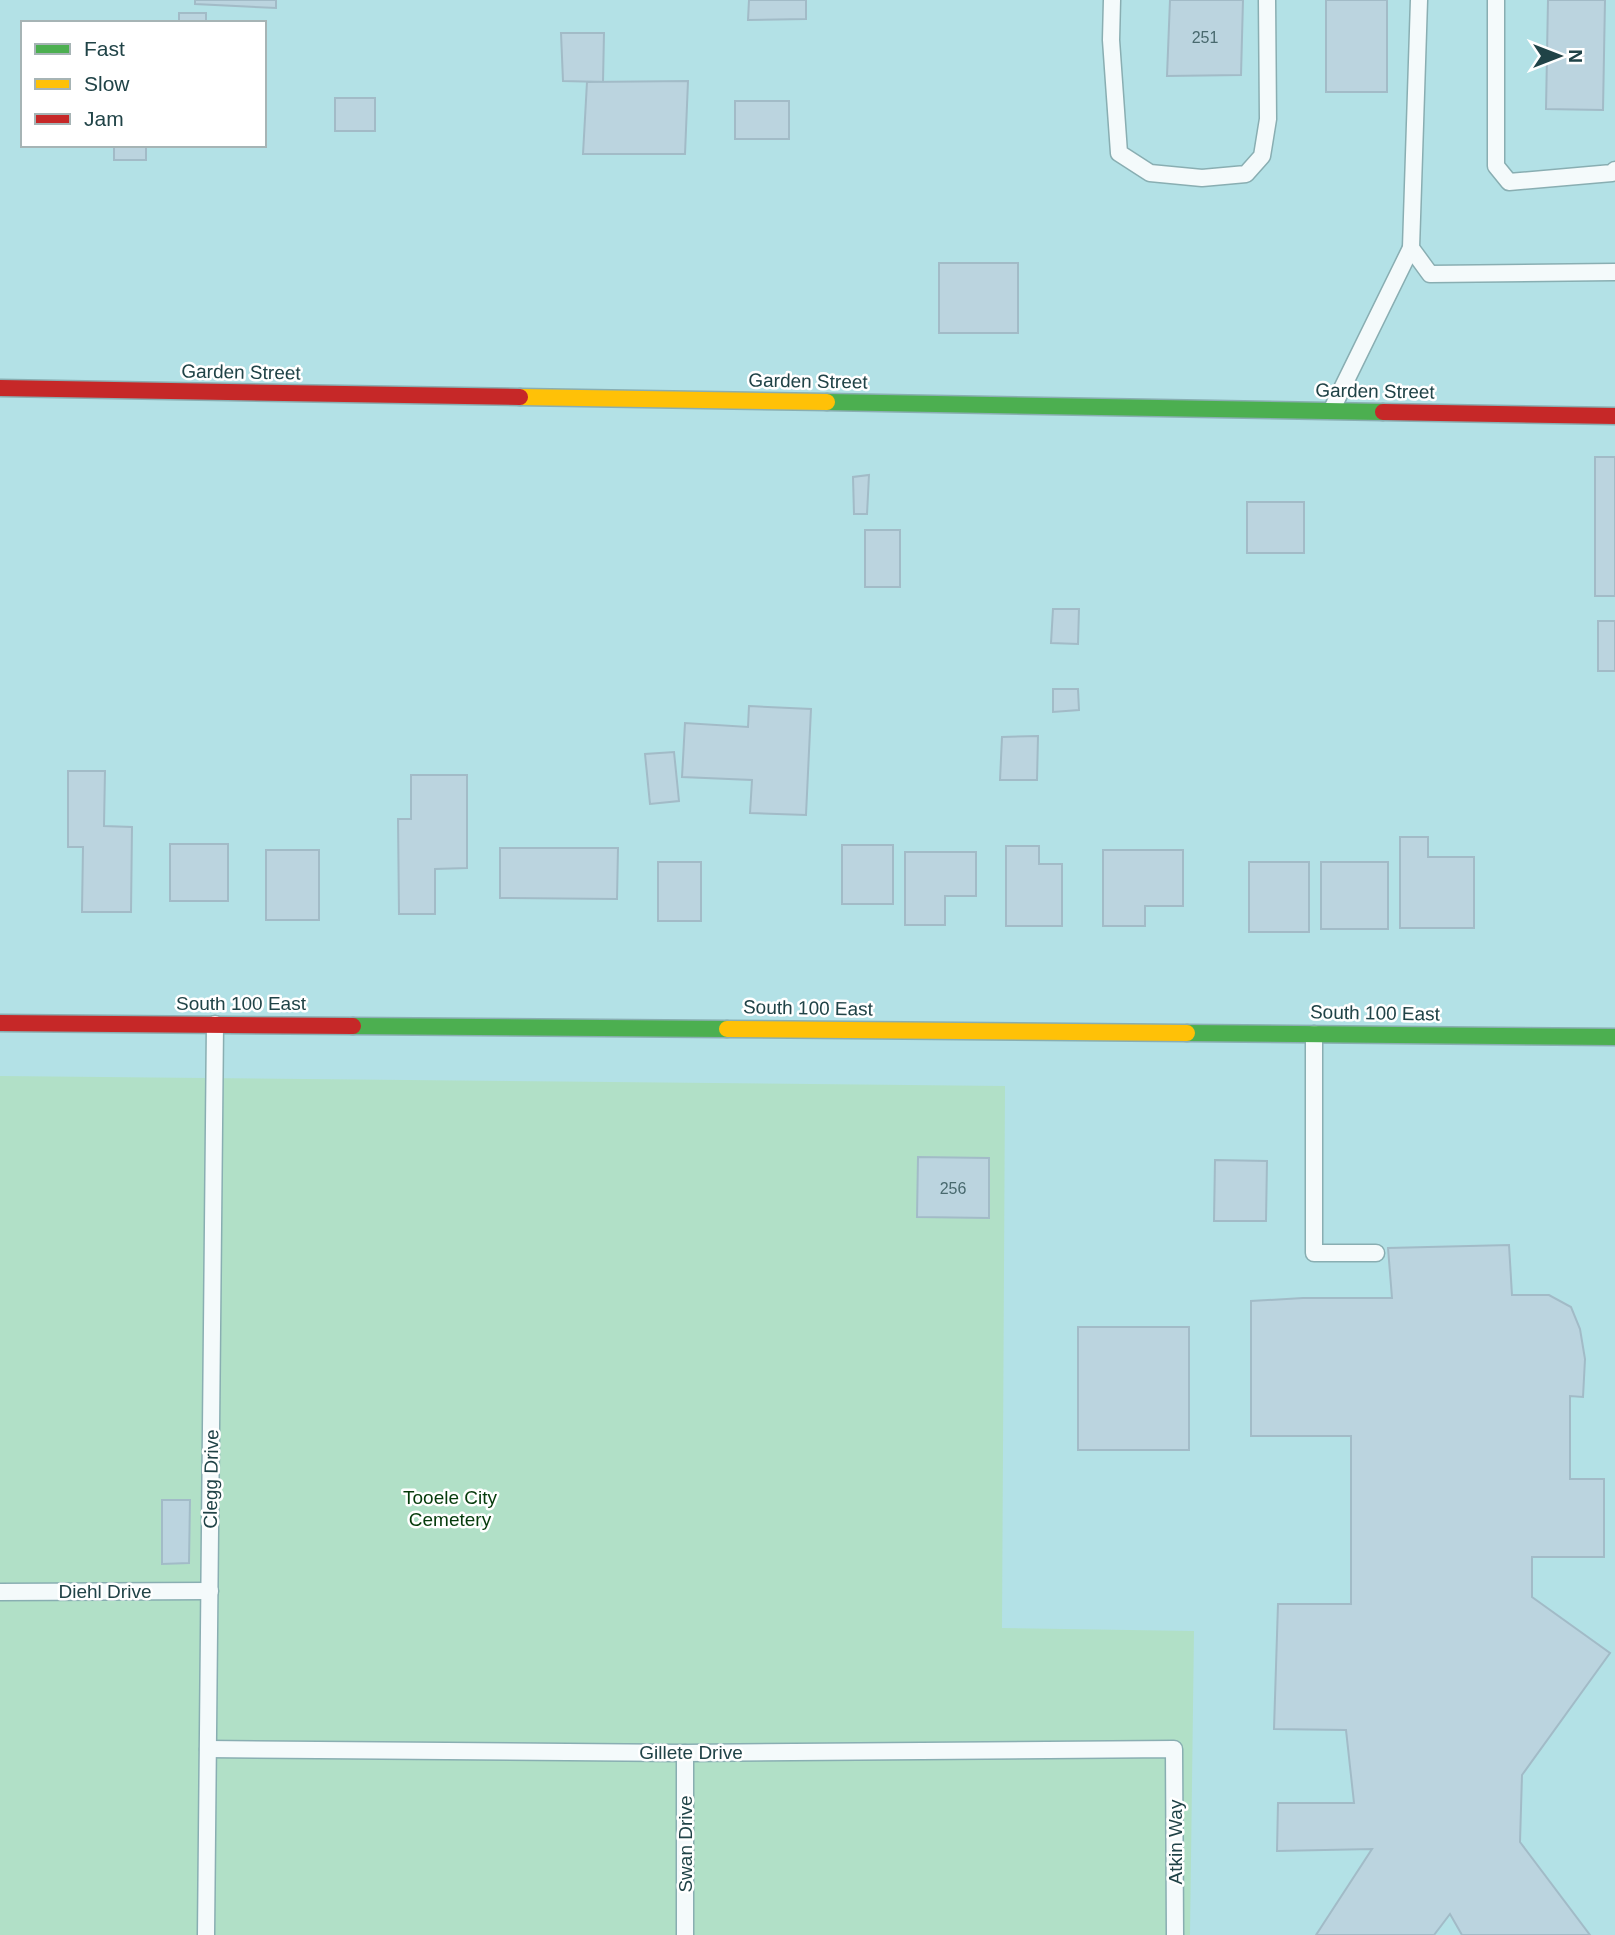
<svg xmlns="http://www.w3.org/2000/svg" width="1615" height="1935" font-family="Arial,sans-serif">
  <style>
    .green { fill: #b1e0c7 }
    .building { fill: #bbd4df; stroke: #a2bbc7; stroke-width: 2 }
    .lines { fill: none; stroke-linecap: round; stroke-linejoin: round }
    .lane-casing { stroke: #89aeb2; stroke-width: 19 }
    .fast-casing { stroke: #89aeb2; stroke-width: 19 }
    .slow-casing { stroke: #89aeb2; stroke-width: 19 }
    .jam-casing { stroke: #89aeb2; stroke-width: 19 }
    .lane { stroke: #f4fafb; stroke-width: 16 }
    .fast { stroke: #4caf50; stroke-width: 16 }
    .slow { stroke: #ffc107; stroke-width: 16 }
    .jam { stroke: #c62828; stroke-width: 16 }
    .labels { text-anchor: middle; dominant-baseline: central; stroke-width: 5; stroke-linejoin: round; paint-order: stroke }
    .number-label { font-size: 16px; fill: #48696e }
    .street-label { font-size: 19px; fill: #204347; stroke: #fff }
    .park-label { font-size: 19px; fill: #053b0b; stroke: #fff }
  </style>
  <rect width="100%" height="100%" fill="#b3e1e6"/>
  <path class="green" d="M0,1076l1005,10 -3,542 192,3 -4,304h-1190z"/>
  <g class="building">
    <path d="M195,0h81v8l-81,-4z"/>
    <path d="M749,0h57v19l-58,1z"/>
    <path d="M1170,0h73l-2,75 -74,1z"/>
    <rect x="1326" y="0" width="61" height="92"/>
    <path d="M1548,0h57l-2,110 -57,-1z"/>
    <rect x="179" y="13" width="27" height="10"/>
    <path d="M561,33h43l-1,49 -40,-1z"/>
    <path d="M688,81l-3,73h-102l4,-72z"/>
    <rect x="335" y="98" width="40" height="33"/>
    <rect x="735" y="101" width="54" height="38"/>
    <rect x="114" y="145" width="32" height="15"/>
    <rect x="939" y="263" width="79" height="70"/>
    <rect x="1595" y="457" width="20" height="139"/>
    <path d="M869,475l-2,39h-13l-1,-37z"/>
    <rect x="1247" y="502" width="57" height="51"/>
    <rect x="865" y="530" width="35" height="57"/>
    <path d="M1053,609h26l-1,35 -27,-1z"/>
    <rect x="1598" y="621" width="17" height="50"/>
    <path d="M1053,689h25l1,21 -26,2z"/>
    <path d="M749,706l62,3 -5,106 -56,-2 2,-33 -70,-3 3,-54 63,4z"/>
    <path d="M1038,736l-1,44h-37l2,-43z"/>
    <path d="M674,752l5,49 -29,3 -5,-50z"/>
    <path d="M68,771h37l-1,55 28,1 -1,85h-49l1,-65h-15z"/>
    <path d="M411,775h56v93l-32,1v45h-36l-1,-95h13z"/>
    <path d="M1400,837h28v20h46v71h-74z"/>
    <rect x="170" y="844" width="58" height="57"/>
    <rect x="842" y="845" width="51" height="59"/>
    <path d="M1006,846h33v18h23v62h-56z"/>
    <path d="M500,848h118l-1,51 -117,-1z"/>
    <rect x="266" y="850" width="53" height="70"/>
    <path d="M1103,850h80v56h-38v20h-42z"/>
    <path d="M905,852h71v44h-31v29h-40z"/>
    <rect x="658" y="862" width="43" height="59"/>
    <rect x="1249" y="862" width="60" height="70"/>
    <rect x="1321" y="862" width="67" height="67"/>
    <path d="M918,1157l71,1v60l-72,-1z"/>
    <path d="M1215,1160l52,1 -1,60h-52z"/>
    <path d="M1509,1245l3,50h37l22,12 9,22 5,30 -2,38 -13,-1v83h34v78h-72v40l78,56 -88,122 -2,67 70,93h-128l-12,-21 -16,21h-118l56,-86 -95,2 1,-48h76l-8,-73 -72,-1 4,-125h73v-168h-100v-135l52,-3h89l-4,-50z"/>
    <rect x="1078" y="1327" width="111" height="123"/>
    <path d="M162,1500h28l-1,63 -27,1z"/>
  </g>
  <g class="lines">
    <g class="lane-casing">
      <g id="lane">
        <path d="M1112,0l-1,40 8,113 31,20 52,5 44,-4 16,-18 6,-37 -1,-119"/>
        <path d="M1419,0l-8,248 19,26 185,-2"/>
        <path d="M1496,0v166l13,16 103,-9 3,-3"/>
        <path d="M1332,409l79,-161"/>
        <path d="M1314,1034v219h62"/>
        <path d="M0,1592l210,-1"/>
        <path d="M208,1749l477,4 489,-4 1,186"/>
        <path d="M685,1753v182"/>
        <path d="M206,1935l9,-911"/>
      </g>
    </g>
    <g class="fast-casing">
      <g id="fast">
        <path d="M827,402l556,10"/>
        <path d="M353,1026l374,3"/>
        <path d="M1187,1033l428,4"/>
      </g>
    </g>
    <g class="slow-casing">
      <g id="slow">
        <path d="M520,397l307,5"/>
        <path d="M727,1029l460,4"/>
      </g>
    </g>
    <g class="jam-casing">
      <g id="jam">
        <path d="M0,388l520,9"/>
        <path d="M1383,412l232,4"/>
        <path d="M0,1023l353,3"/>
      </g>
    </g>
    <use href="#lane" class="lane"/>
    <use href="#fast" class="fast"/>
    <use href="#slow" class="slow"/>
    <use href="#jam" class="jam"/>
  </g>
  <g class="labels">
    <g class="number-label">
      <text x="1205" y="37">251</text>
      <text x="953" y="1188">256</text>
    </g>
    <g class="street-label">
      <text transform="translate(241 372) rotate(1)">Garden Street</text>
      <text transform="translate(808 381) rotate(1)">Garden Street</text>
      <text transform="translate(1375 391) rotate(1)">Garden Street</text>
      <text x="241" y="1003">South 100 East</text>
      <text transform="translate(808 1008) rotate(1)">South 100 East</text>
      <text transform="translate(1375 1013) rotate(1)">South 100 East</text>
      <text transform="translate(211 1479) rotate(-89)">Clegg Drive</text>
      <text x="105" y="1591">Diehl Drive</text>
      <text x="691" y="1752">Gillete Drive</text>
      <text transform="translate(1175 1842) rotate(-90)">Atkin Way</text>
      <text transform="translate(685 1844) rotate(-90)">Swan Drive</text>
    </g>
    <g class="park-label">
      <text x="450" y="1497">Tooele City<tspan x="450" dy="22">Cemetery</tspan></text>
    </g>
  </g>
  <rect x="21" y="21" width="245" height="126" fill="#ffffff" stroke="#a6b4b5" stroke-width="2"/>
  <rect x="35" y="44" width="35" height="10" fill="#4caf50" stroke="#a6b4b5" stroke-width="2"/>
  <text x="84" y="56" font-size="21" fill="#204347">Fast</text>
  <rect x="35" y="79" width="35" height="10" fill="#ffc107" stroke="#a6b4b5" stroke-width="2"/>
  <text x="84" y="91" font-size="21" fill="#204347">Slow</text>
  <rect x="35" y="114" width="35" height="10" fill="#c62828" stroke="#a6b4b5" stroke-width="2"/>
  <text x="84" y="126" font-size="21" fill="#204347">Jam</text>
  <g transform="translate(1559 56) rotate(90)" stroke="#ffffff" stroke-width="5" paint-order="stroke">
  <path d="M0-5L12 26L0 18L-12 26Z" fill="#204347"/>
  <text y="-10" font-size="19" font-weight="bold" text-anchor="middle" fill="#204347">N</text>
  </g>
</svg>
